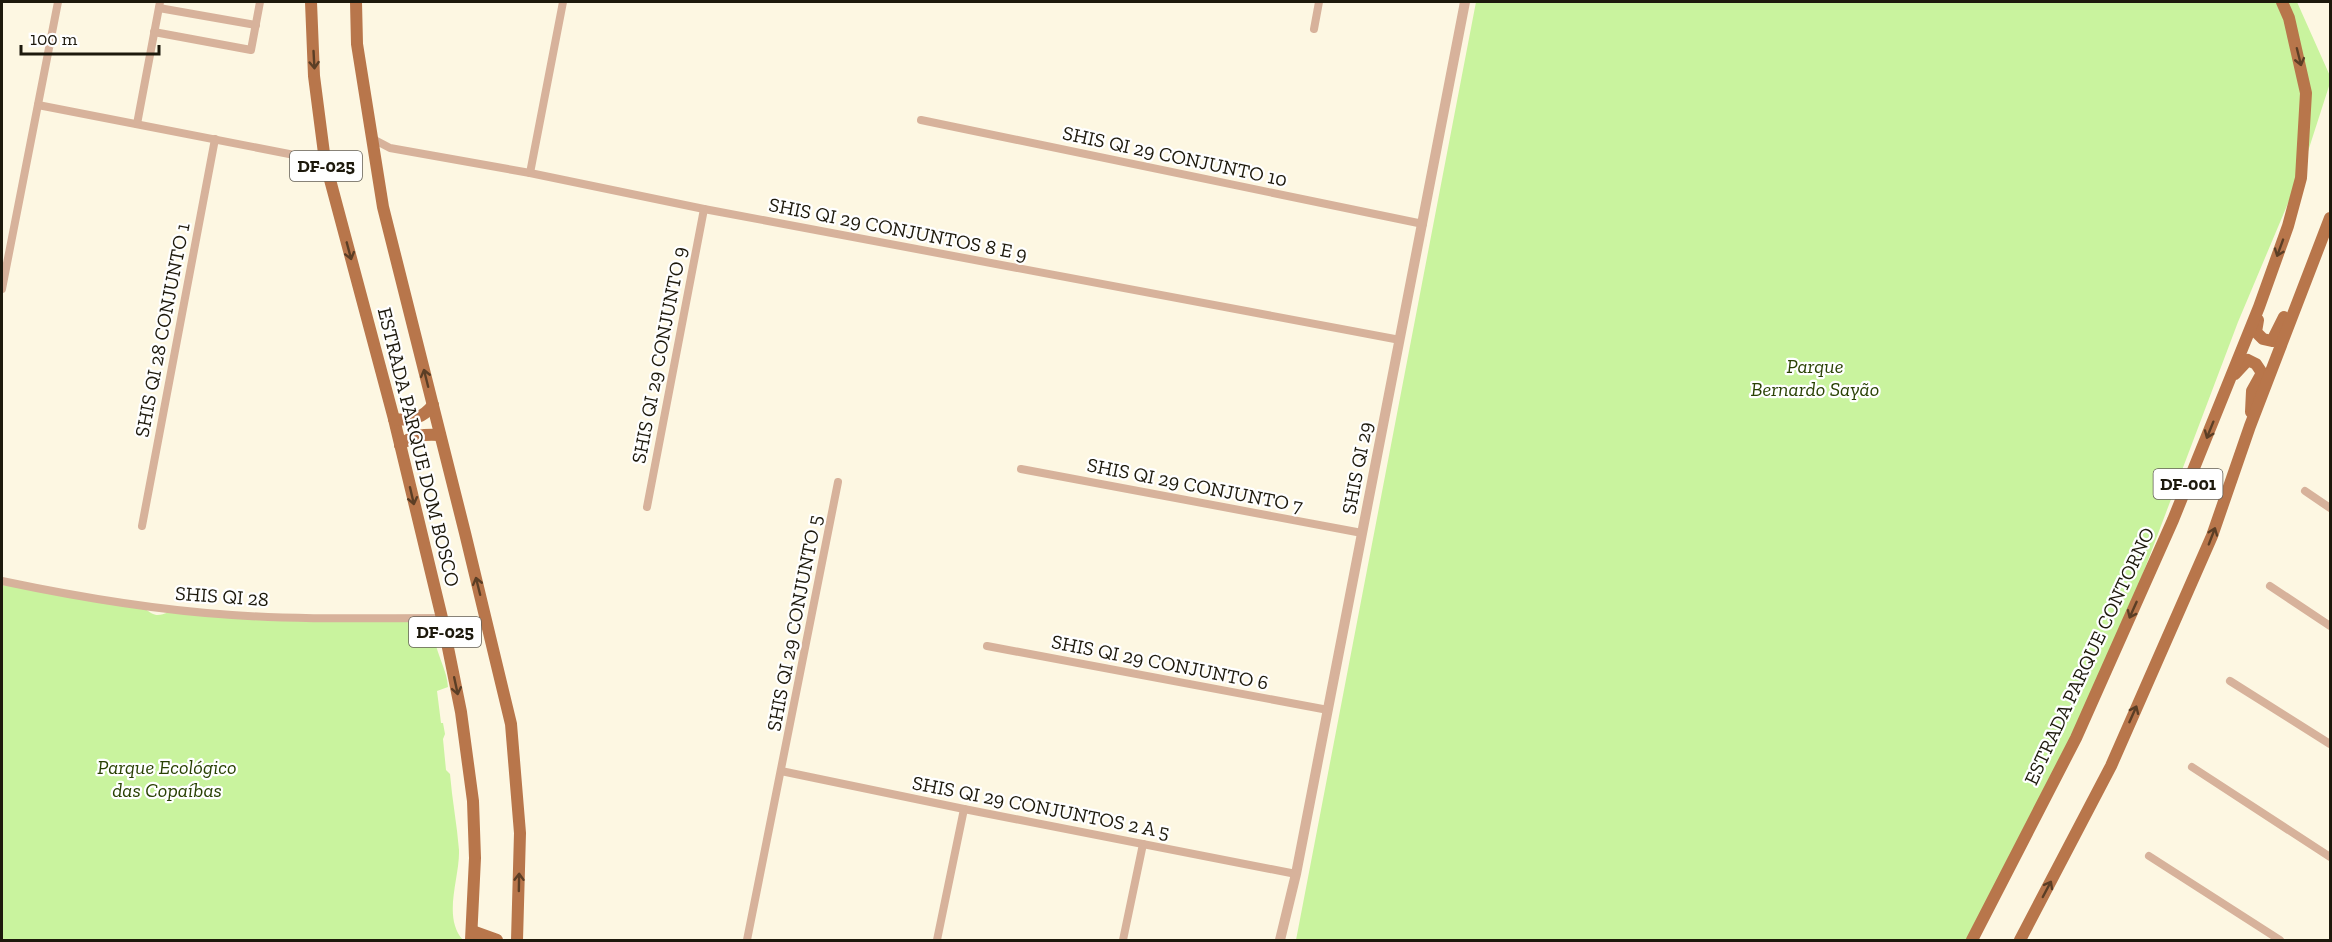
<svg xmlns="http://www.w3.org/2000/svg" width="2332" height="942" font-family="'Zilla Slab',serif">
  <style>
    .green { fill: #c9f39e }
    .lines { fill: none; stroke-linecap: round; stroke-linejoin: round }
    .minor { stroke: #d7b29b; stroke-width: 8 }
    .tertiary { stroke: #d7b29b; stroke-width: 10 }
    .primary { stroke: #b8764b; stroke-width: 12 }
    .oneway { stroke: #5b3e25 }
    .labels { text-anchor: middle; dominant-baseline: central; stroke-width: 4.5; stroke-linejoin: round; paint-order: stroke }
    .shield { fill: #fff; stroke: #615e55; stroke-width: 1.5 }
    .shield-label { font-size: 18px; font-weight: bold; fill: #1d190c }
    .street-label { font-size: 20px; fill: #1d190c; stroke: #fff }
    .park-label { font-size: 20px; font-style: italic; fill: #294103; stroke: #fff }
  </style>
  <rect width="100%" height="100%" fill="#fdf7e2"/>
  <g class="green">
    <path d="M1476,2h821l33,74v7l-28,87 -64,152 -133,352 -136,266h-673z"/>
    <path d="M2,585l60,8 82,15c10,8 13,9 25,4l238,9c25,4 25,12 32,34 4,12 8,19 9,32l-11,4 4,32h2l2,11 -2,5 3,31 4,4c2,25 7,51 9,76 1,28 -17,67 4,90h-461z"/>
  </g>
  <g class="lines">
    <g class="minor">
      <path d="M159,8l97,17"/>
      <path d="M1314,29l5,-27"/>
      <path d="M154,32l97,18 9,-48"/>
      <path d="M38,105l287,56"/>
      <path d="M921,120l502,104"/>
      <path d="M137,124l23,-122"/>
      <path d="M371,138l19,10 140,25 174,36 696,131"/>
      <path d="M530,173l33,-171"/>
      <path d="M2,289l56,-287"/>
      <path d="M1021,469l341,64"/>
      <path d="M2305,491l25,17"/>
      <path d="M647,507l57,-298"/>
      <path d="M142,526l73,-387"/>
      <path d="M2,581c76,16 152,29 230,34 70,5 140,3 210,3"/>
      <path d="M2270,586l60,40"/>
      <path d="M987,646l341,64"/>
      <path d="M2230,681l100,63"/>
      <path d="M2192,767l138,90"/>
      <path d="M781,771l183,38 332,65"/>
      <path d="M2149,856l131,84"/>
      <path d="M747,940l91,-458"/>
      <path d="M937,940l27,-131"/>
      <path d="M1123,940l20,-96"/>
    </g>
    <path class="tertiary" d="M1280,940l16,-66 169,-872"/>
    <g class="primary">
      <path d="M311,2l3,74 11,85 69,258 48,199 19,94 12,89 2,57 -4,82"/>
      <path d="M356,2l1,42 26,163 82,326 46,191 9,109 -3,107"/>
      <path d="M2258,320l-2,12 7,7 9,2 12,-24"/>
      <path d="M2235,374l13,-14 8,4 6,9 -10,18 -1,21"/>
      <path d="M394,419c17,2 28,0 39,-14"/>
      <path d="M400,445c13,-10 23,-11 40,-10"/>
      <path d="M472,931l25,9"/>
      <path d="M1972,940l104,-202 97,-218 86,-213 29,-81 13,-48 5,-85 -17,-75 -7,-16"/>
      <path d="M2020,940l91,-174 101,-230 38,-110 80,-208"/>
    </g>
  </g>
  <defs><path id="oneway-shaft" d="M-6 0H5M1.5-3L5.5 0L1.5 3" fill="none" stroke-width="1.6" stroke-linecap="round" stroke-linejoin="round" transform="scale(1.5)"/></defs>
  <g class="oneway">
    <use href="#oneway-shaft" transform="translate(2299 57) rotate(76)"/>
    <use href="#oneway-shaft" transform="translate(314 60) rotate(87)"/>
    <use href="#oneway-shaft" transform="translate(2280 248) rotate(110)"/>
    <use href="#oneway-shaft" transform="translate(349 251) rotate(75)"/>
    <use href="#oneway-shaft" transform="translate(426 378) rotate(-104)"/>
    <use href="#oneway-shaft" transform="translate(2210 430) rotate(112)"/>
    <use href="#oneway-shaft" transform="translate(412 496) rotate(77)"/>
    <use href="#oneway-shaft" transform="translate(2212 536) rotate(-69)"/>
    <use href="#oneway-shaft" transform="translate(478 586) rotate(-104)"/>
    <use href="#oneway-shaft" transform="translate(2133 610) rotate(114)"/>
    <use href="#oneway-shaft" transform="translate(456 686) rotate(78)"/>
    <use href="#oneway-shaft" transform="translate(2133 714) rotate(-66)"/>
    <use href="#oneway-shaft" transform="translate(519 882) rotate(-89)"/>
    <use href="#oneway-shaft" transform="translate(2047 889) rotate(-62)"/>
  </g>
  <g class="labels">
    <g class="shield">
      <rect x="290" y="151" width="72" height="30" rx="4.5"/>
      <rect x="2153.5" y="469" width="69" height="30" rx="4.5"/>
      <rect x="409" y="617" width="72" height="30" rx="4.5"/>
    </g>
    <g class="shield-label">
      <text x="326" y="166">DF-025</text>
      <text x="2188" y="484">DF-001</text>
      <text x="445" y="632">DF-025</text>
    </g>
    <g class="street-label">
      <text transform="translate(1175 156) rotate(12)">SHIS QI 29 CONJUNTO 10</text>
      <text transform="translate(898 229) rotate(11)">SHIS QI 29 CONJUNTOS 8 E 9</text>
      <text transform="translate(162 330) rotate(-79)">SHIS QI 28 CONJUNTO 1</text>
      <text transform="translate(659 355) rotate(-79)">SHIS QI 29 CONJUNTO 9</text>
      <text transform="translate(419 447) rotate(76)">ESTRADA PARQUE DOM BOSCO</text>
      <text transform="translate(1357 468) rotate(-79)">SHIS QI 29</text>
      <text transform="translate(1195 485) rotate(11)">SHIS QI 29 CONJUNTO 7</text>
      <text transform="translate(222 596) rotate(4)">SHIS QI 28</text>
      <text transform="translate(794 623) rotate(-79)">SHIS QI 29 CONJUNTO 5</text>
      <text transform="translate(2089 656) rotate(-65)">ESTRADA PARQUE CONTORNO</text>
      <text transform="translate(1160 662) rotate(11)">SHIS QI 29 CONJUNTO 6</text>
      <text transform="translate(1041 807) rotate(11)">SHIS QI 29 CONJUNTOS 2 A 5</text>
    </g>
    <g class="park-label">
      <text x="1815" y="366">Parque<tspan x="1815" dy="23">Bernardo Sayão</tspan></text>
      <text x="167" y="767">Parque Ecológico<tspan x="167" dy="23">das Copaíbas</tspan></text>
    </g>
  </g>
  <rect width="2332" height="942" fill="none" stroke="#1d190c" stroke-width="6"/>
  <path d="M21 45v9h138v-9" fill="none" stroke="#1d190c" stroke-width="3"/>
  <text x="30" y="45" font-size="18" fill="#1d190c" stroke="#ffffff" stroke-width="4.5" paint-order="stroke">100 m</text>
</svg>
